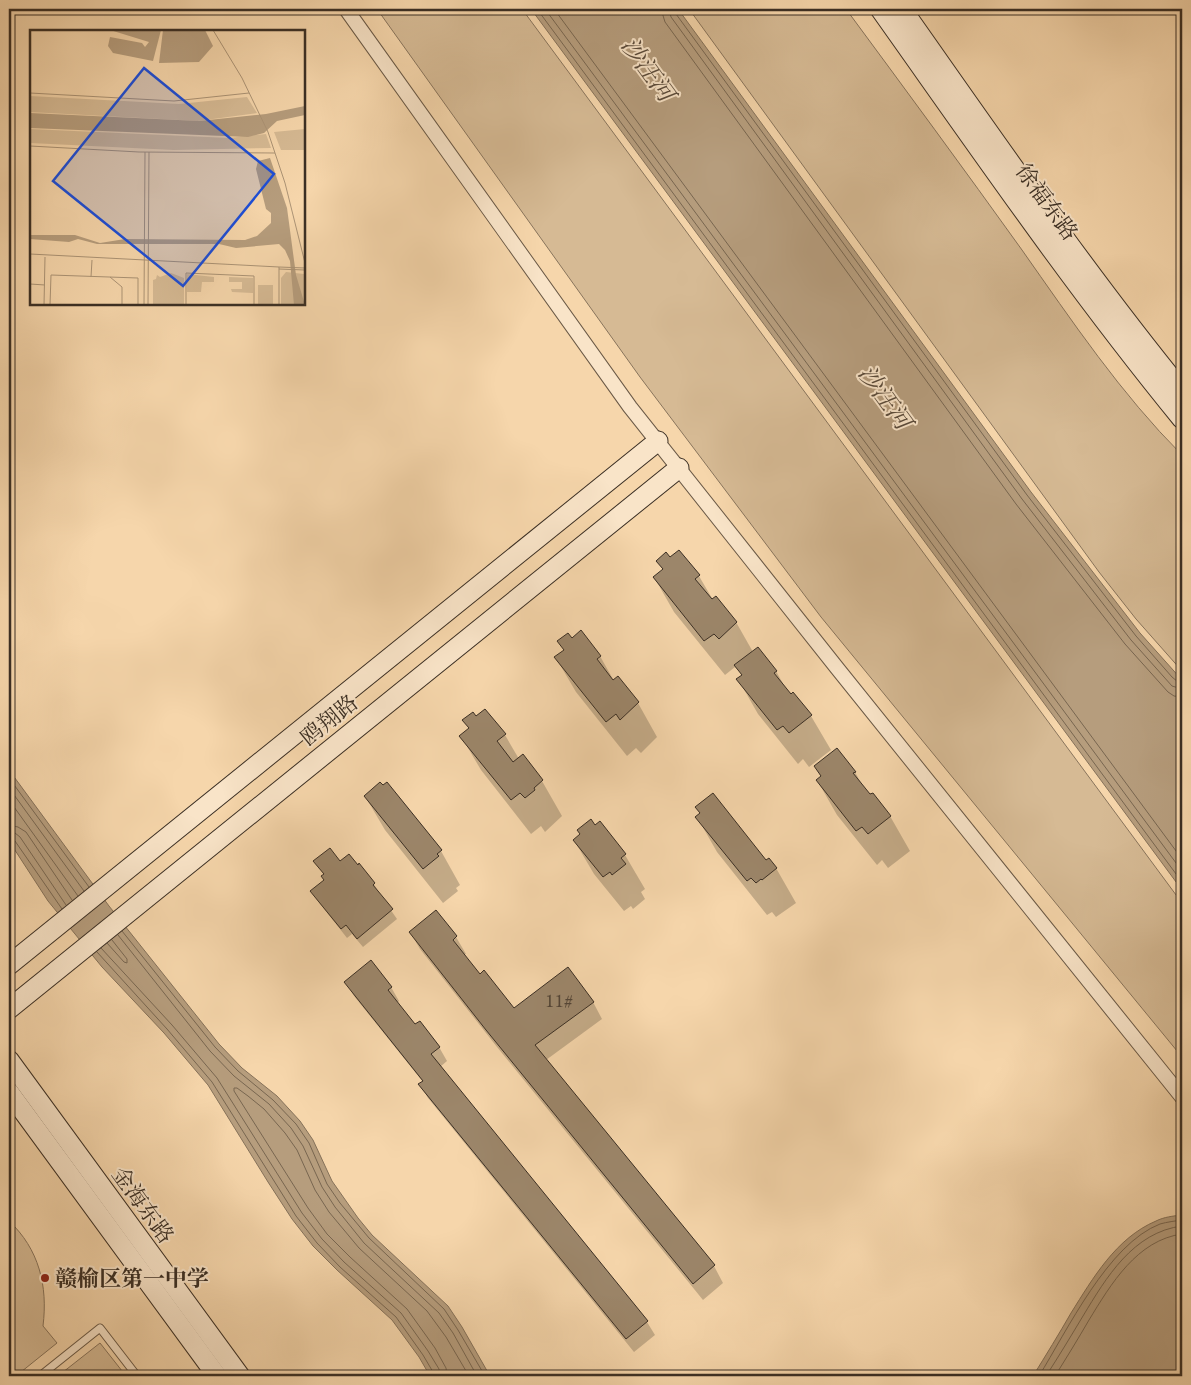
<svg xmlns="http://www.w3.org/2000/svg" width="1191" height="1385" font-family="'EB Garamond','Noto Serif SC',serif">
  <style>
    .green { fill: #d6ba94; stroke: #88745c }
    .water { fill: #b69d7d; stroke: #857159 }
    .shadow { fill: #0003 }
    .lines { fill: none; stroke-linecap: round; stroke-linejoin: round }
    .shore { stroke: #786650; stroke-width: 1 }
    .building { fill: #9c866a; stroke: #3b2f24 }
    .lane-casing { stroke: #6a5946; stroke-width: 9 }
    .street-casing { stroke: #6a5946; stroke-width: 16 }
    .secondary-casing { stroke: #3b2f24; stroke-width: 21 }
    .lane { stroke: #f9e4c8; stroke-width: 7 }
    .street { stroke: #f9e4c8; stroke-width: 14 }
    .secondary { stroke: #f9e4c8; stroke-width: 19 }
    .poi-dot { fill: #8f2418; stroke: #f9e4c8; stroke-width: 2 }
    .labels { text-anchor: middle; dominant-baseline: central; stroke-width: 4; stroke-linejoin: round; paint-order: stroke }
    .number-label { font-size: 20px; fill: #534536 }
    .street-label { font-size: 22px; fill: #3b2f24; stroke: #f9e4c8 }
    .poi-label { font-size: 22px; font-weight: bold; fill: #3b2f24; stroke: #f9e4c8; text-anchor: start }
    .water-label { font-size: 24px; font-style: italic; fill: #5a4a3a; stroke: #f9e4c8 }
    .inset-road { fill: none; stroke: #ab9375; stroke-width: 1 }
    .view { fill: #1d4ed8; fill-opacity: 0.15; stroke: #1d4ed8; stroke-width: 2.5 }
    .inset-edge { fill: none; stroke: #3b2f24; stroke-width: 2.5 }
  </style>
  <rect width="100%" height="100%" fill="#f6d6ab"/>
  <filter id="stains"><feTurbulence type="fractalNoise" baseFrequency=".004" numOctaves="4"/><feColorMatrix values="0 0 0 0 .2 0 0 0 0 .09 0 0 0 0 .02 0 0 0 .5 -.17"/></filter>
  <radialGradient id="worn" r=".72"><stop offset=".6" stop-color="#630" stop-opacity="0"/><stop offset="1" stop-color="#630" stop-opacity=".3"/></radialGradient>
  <g class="green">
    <path d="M377,9h145l660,894v154l-361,-440 -181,-240z"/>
    <path d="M689,9h157c59,80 118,160 176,241 50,71 99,144 160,205v216l-46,-52 -37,-47z"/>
    <path d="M9,1221c30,28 39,65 34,105l14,17 -41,33h-7z"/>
    <path d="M100,1343l26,33h-68z"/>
  </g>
  <g class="water">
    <path d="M531,9h147l353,483 109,141 42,47v210z"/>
    <path d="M9,770l100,136 110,138 23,24 35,28 23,25 13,19 19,41 26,37 14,17 76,71 14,21 28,49h-60l-11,-19 -27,-37 -55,-50 -24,-24 -21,-27 -24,-37 -60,-97 -44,-52 -62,-66 -54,-66 -39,-60z"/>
    <path d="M1182,1215v161h-149c13,-21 26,-42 38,-63 22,-35 45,-75 85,-92 8,-4 17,-5 26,-6z"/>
  </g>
  <g class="shadow">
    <path d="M670,559l29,17 14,24 23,22 17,30 23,19 10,18 25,27 20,34 -22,17 -6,-8 -5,5 -40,-50 -20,-35 4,-3 -2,-4 -5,-5 -10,8 -51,-63 -20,-35 9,-7 -5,-9z"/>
    <path d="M571,639l29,17 14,25 24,22 19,34 -16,16 -5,-5 -9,8 -51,-64 -20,-34 9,-7 -6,-9z"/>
    <path d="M476,718l29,17 14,24 3,-3 20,25 20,35 -17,16 -4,-6 -10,8 -50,-64 -20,-34 8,-7 -5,-9z"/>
    <path d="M836,750l19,22 10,18 25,26 20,35 -22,17 -6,-8 -5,5 -40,-50 -20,-35 4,-3 -6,-11z"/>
    <path d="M383,787l58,64 19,34 -4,3 2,3 -15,12 -58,-73 -20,-34z"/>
    <path d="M696,807l80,61 20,35 -20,14 -4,-5 -5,3 -50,-63 -20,-35 4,-3z"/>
    <path d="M574,840l51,15 20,34 -4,3 4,7 -12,10 -2,-3 -7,5 -30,-37z"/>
    <path d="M315,861l25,1 34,22 5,9 18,26 -34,28 -11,-13 -5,4 -30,-38 -6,-9 14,-10 -1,-6z"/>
    <path d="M436,912l20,25 10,17 -2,1 16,21 33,33 80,-7 9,17 -56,41 168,206 9,17 -20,17 -206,-253 -77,-98 -10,-17z"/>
    <path d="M346,982l45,5 8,14 -2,2 18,23 24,21 8,14 -7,6 207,255 8,13 -21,17 -206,-254 -8,-13 3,-3 -69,-86z"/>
  </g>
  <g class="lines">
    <g class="shore">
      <path d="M537,9l645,873"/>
      <path d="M545,9l637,862"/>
      <path d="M554,9l628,850"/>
      <path d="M661,9l4,13 351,482 109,140 43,48 6,4 8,1"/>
      <path d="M669,9l2,8 351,482 109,141 41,46 10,3"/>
      <path d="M675,9l1,5 351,481 109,141 36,41 6,5 4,1"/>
      <path d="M9,778l80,109"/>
      <path d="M9,788l75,103"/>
      <path d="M9,800l69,96"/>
      <path d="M9,825l9,2 8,5 46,68"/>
      <path d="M9,832l6,1 5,4 46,68"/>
      <path d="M9,839l6,2 47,68"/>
      <path d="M122,931l93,116 23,24 35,29 23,24 13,19 18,41 13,19 29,35 75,71 14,21 27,46"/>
      <path d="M118,935l92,116 24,25 35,28 22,24 12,18 19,41 13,20 29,36 75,70 14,20 24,43"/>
      <path d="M107,943l17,19 3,1v-4l-15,-19"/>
      <path d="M101,948l71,77 45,53 85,135 20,26 22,23 57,51 27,38 11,18 1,7"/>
      <path d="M97,952l70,77 45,53 84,134 21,27 23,24 56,50 27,38 10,17 1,4"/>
      <path d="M447,1376l-1,-8 -11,-20 -28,-39 -57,-52 -23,-23 -19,-26 -74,-117v-3h3l11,8 16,13 21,24 12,17 18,40 14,22 30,36 68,63 19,26 23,39"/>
      <path d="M1039,1376c28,-45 69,-132 121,-152 7,-2 15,-3 22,-4"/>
      <path d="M1046,1376c13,-20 25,-40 37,-60 23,-38 50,-84 99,-90"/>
      <path d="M1055,1376c12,-19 23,-37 34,-56 22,-36 48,-80 93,-86"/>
    </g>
  </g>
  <g class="building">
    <path d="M679,550l21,25 -5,4 17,20 4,-3 21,26 -18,17 -5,-5 -10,7 -51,-64 10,-8 -7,-8 10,-9 4,5z"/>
    <path d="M581,630l20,26 -4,3 16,21 5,-4 21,26 -19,18 -4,-6 -10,8 -52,-65 10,-7 -7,-9 11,-8 4,5z"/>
    <path d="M758,647l19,24 -3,2 17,21 2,-2 19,23 -23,18 -6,-7 -6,4 -41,-51 6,-4 -8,-10z"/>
    <path d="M485,709l21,25 -9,7 16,21 10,-8 20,26 -9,8 1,2 -10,8 -5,-5 -9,7 -52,-64 10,-8 -7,-8 11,-8 3,4z"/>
    <path d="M837,748l19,24 -3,1 17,21 3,-1 18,23 -23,18 -6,-7 -6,4 -40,-51 5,-4 -7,-10z"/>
    <path d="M380,782l3,3 4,-3 55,68 -5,4 2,2 -16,13 -59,-73z"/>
    <path d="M713,793l53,67 3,-2 8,10 -15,12 -1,-1 -5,4 -5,-5 -4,3 -52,-64 5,-4 -5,-6z"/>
    <path d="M591,819l4,6 5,-4 26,33 -5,4 5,6 -14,11 -2,-3 -7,5 -30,-37 7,-6 -3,-4z"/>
    <path d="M330,848l10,13 9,-7 9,11 1,-2 16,20 -2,2 20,24 -36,30 -11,-14 -5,4 -31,-38 14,-11 -3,-4 3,-2 -11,-13z"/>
    <path d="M436,910l21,26 -4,4 27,34 4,-4 30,38 54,-41 26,35 -59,43 180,220 -22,19 -207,-254 -77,-98z"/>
    <path d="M371,960l21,27 -4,3 27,34 5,-3 20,26 -9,7 217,267 -22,18 -208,-255 5,-3 -79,-99z"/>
  </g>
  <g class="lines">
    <g class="lane-casing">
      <path id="lane" d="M40,1376l60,-48 37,48"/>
    </g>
    <g class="street-casing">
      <path id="street" d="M346,9l284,398 207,261 345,429"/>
    </g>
    <g class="secondary-casing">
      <g id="secondary">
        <path d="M880,9c98,138 194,278 302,410"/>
        <path d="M902,9c91,129 180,259 280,382"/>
        <path d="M9,965l649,-524"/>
        <path d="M9,1009l670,-541"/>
        <path d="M9,1060l231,316"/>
        <path d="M9,1092l208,284"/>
      </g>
    </g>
    <use href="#lane" class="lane"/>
    <use href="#street" class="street"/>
    <use href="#secondary" class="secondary"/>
  </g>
  <circle class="poi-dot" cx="45" cy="1278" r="5"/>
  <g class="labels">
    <g class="number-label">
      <text x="559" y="1000">11#</text>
    </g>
    <g class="street-label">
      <text transform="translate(1047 202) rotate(54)">徐福东路</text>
      <text transform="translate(329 720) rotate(-39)">鸥翔路</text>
      <text transform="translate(143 1205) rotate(54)">金海东路</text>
    </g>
    <g class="poi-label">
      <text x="55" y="1278">赣榆区第一中学</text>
    </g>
    <g class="water-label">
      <text transform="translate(648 69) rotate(54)">沙汪河</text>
      <text transform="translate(885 397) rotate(54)">沙汪河</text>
    </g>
  </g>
  <g transform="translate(30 30)">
    <rect width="275" height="275" fill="#f6d6ab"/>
    <path d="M0,66l149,8 68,-7 10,16 -59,8 -168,-9zM0,99l199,9 37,-4 5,14 -97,2 -144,-7zM275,99v21h-24l-7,-18zM256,242l18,2 1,31h-24v-27zM141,243l13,5v27h-31v-25l3,-1 1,-4 3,2zM157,244l27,3v5h-12l-1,10h-14zM199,247l24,1v15l-21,-1 -1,-3h11v-7h-13zM228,255h15v20h-15z" fill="#d6ba94"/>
    <path d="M80,0h51l-8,31 -40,-8 -5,-7 2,-9 32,6 3,4 4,-5zM133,0h42l8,16 -14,16 -40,1zM275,76v9l-28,6 -13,12 -16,4 -218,-9v-15l169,8 67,-7zM240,128l17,50 9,67 9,30h-11l-4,-44 -5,-11 -6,-6 -43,4 -17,-4h-122l-19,-5 -9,3 -39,-3v-4h45l25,8 25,-4 120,1 12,-4 14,-13v-10l-5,-4 -10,-40 2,-8z" fill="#b69d7d"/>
    <path class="inset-road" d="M183,0l29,48 26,54 17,51 20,80M0,63l144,8 75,-8M0,116l109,6 136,1M0,224l249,13M249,239l26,1M61,247l1,-17M80,247l12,10v18M0,254l15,1M14,275l1,-48M20,275l1,-30 87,3v27M114,275l1,-153M118,275l1,-153M156,275v-32l68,3v29M249,275v-38l26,1"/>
    <path class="view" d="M114,38l130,106 -91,112 -130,-105z"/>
    <rect width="275" height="275" class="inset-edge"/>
  </g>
  <rect width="1191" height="1385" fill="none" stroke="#f6d6ab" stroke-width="30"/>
  <rect x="10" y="10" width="1171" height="1365" fill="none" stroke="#3b2f24" stroke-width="2.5"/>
  <rect x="15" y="15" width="1161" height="1355" fill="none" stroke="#3b2f24"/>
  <rect width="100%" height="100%" filter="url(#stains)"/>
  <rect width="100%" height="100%" fill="url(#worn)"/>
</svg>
